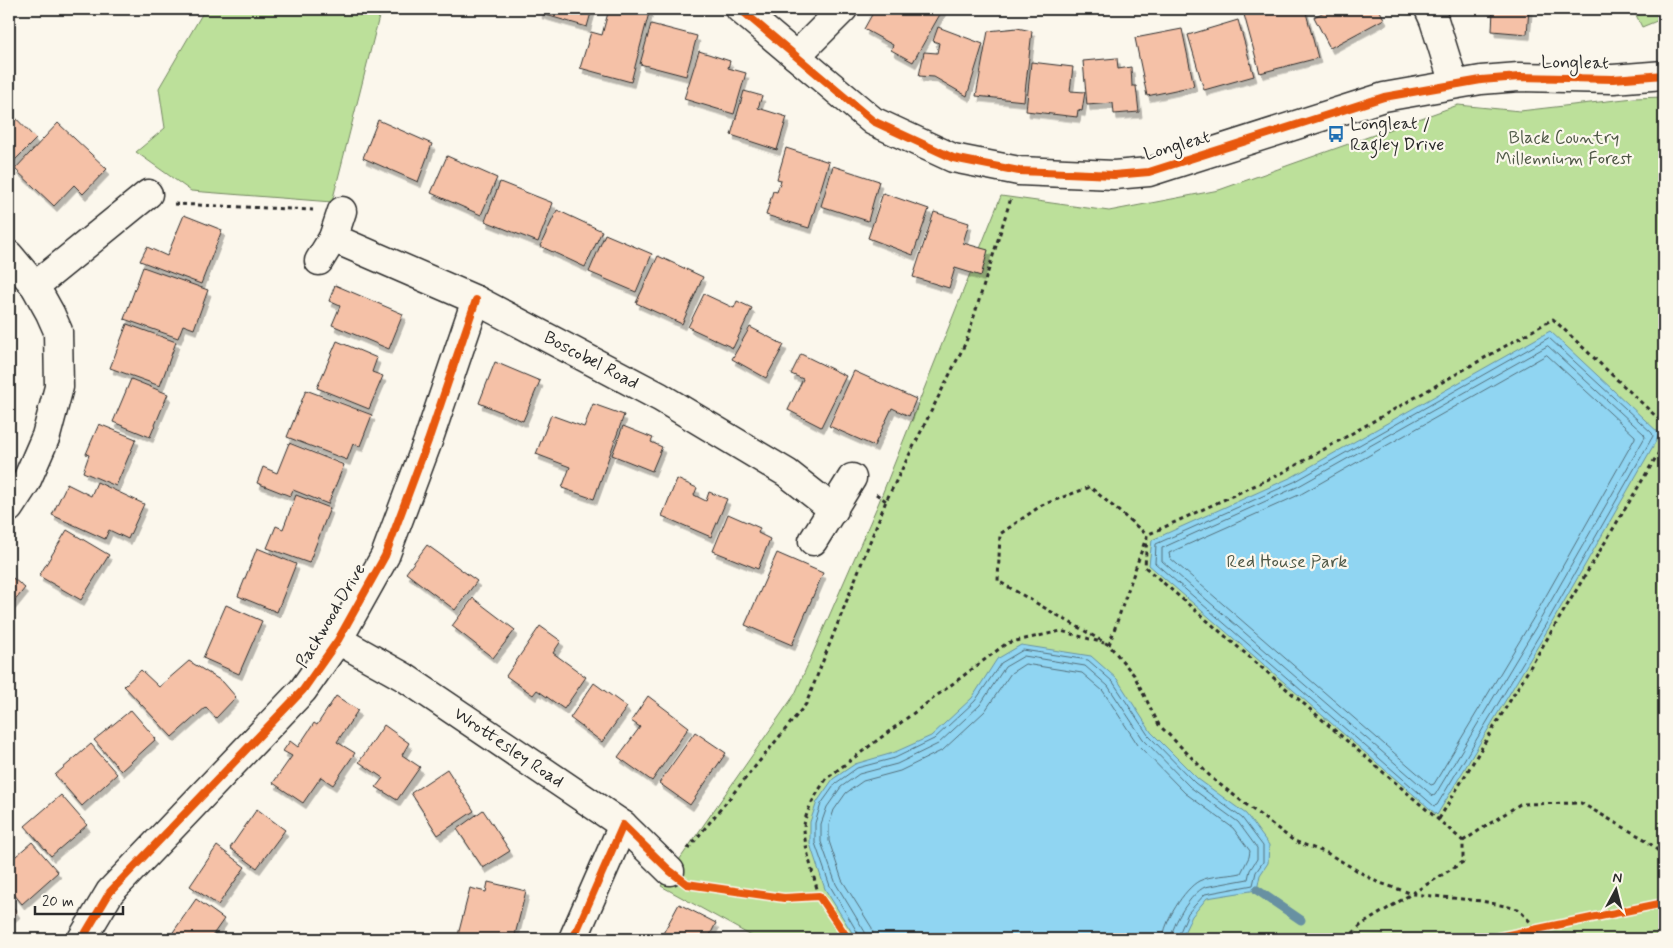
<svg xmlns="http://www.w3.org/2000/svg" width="1673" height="948" font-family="Mynerve,sans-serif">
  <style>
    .green { fill: #bce09a; stroke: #748662 }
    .water { fill: #90d5f2; stroke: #6891a2 }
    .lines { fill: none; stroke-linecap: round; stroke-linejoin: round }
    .shore { stroke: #536f7b; stroke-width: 1 }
    .stream { stroke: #6891a2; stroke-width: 9 }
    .building { fill: #f5c1a7; stroke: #2b2b2b; filter: url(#shadow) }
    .minor-casing { stroke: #2b2b2b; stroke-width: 31 }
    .path { stroke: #2b2b2b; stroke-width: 3; stroke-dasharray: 4 4; stroke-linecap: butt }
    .minor { stroke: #fbf7ec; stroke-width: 28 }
    .cycleway-casing { stroke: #fbf7ec; stroke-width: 11 }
    .cycleway { stroke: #e8590c; stroke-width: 8 }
    .labels { text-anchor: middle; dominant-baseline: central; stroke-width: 4.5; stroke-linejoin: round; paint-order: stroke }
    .street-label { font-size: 18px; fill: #2b2b2b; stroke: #fbf7ec }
    .poi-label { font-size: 18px; fill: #2b2b2b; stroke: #fbf7ec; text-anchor: start }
    .park-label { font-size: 18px; fill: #4f5847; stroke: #fbf7ec }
  </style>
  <defs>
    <filter id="shadow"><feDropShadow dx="3" dy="5.5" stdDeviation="0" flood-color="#0004"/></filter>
  </defs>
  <rect width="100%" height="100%" fill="#fbf7ec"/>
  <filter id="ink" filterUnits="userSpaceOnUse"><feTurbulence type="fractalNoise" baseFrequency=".02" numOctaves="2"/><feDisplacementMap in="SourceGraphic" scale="10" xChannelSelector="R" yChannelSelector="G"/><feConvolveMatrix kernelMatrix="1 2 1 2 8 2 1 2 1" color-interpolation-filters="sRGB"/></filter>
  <g filter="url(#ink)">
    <g class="green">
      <path d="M205,9h176l-49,193 -141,-11 -55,-39 29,-24 -6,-40z"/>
      <path d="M1633,9h31v9l-22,9z"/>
      <path d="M1664,97v842h-907l-96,-53 134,-192 84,-192 122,-306 108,15 110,-21 239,-85 62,6 114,-13z"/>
    </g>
    <g class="water">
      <path d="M1550,331l110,103 -110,192 -113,189 -288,-250 3,-25 140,-63z"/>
      <path d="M1021,645l70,11 26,23 34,53 47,47 48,35 23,31 -1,18 -8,12 -3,15 -50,8 -15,18 -11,23h-325l-31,-50 -15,-45v-22l7,-20 16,-23 22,-15 38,-11 38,-17 41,-38 25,-39z"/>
    </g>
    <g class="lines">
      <g class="shore">
        <path d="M1549,338l103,95 1,3 -107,188 -109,181 -3,1 -279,-243 1,-19 138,-62z"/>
        <path d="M1548,346l96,88 1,3 -105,183 -105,175 -2,1 -271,-235v-13l135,-61z"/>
        <path d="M1547,355l88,81v2l-101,179 -100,167 -3,1 -261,-227 -1,-5 132,-59z"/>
        <path d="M860,939l-1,-4 -29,-49 -15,-43v-20l6,-19 15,-21 21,-15 38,-10 39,-19 41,-38 26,-38 22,-13 65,10 25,22 35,53 47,48 47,35 21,28v16l-7,10 -3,13 -48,9 -17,19 -11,26"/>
        <path d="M866,939l-1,-7 -29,-48 -15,-42v-18l6,-17 14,-20 18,-13 38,-10 41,-20 42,-39 25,-38 19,-11 61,10 23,20 35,53 47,48 48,35 19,26v11l-7,11 -2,9 -43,8c-14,6 -33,37 -34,52"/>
        <path d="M874,939l-2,-11 -30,-48 -13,-39v-16l5,-15 12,-17 17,-12 37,-10 43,-21 42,-39 26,-38 14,-9 57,9 21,18 35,54 47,48 48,35 17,23 -1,6 -8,16c-13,3 -30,2 -42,8 -15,8 -35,41 -36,58"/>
      </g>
      <path class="stream" d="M1257,890l44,30"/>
    </g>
    <g class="building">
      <path d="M540,9h52l-5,18 -48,-14z"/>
      <path d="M609,9h41l-19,73 -51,-14 11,-36 11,3z"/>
      <path d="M875,9h68l-30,53 -22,-12 2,-5 -29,-16z"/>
      <path d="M1253,9h52l13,49 -58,15 -17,-62z"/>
      <path d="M1330,9h49l5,10 -54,29 -16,-31z"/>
      <path d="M1493,9h36l-2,25 -35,-3z"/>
      <path d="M1238,20l16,56 -50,14 -16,-55z"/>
      <path d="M651,24l46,12 -11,40 -46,-12z"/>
      <path d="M938,27l45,17 -16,52 -33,-19 -15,-1 5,-24 13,1 2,-10 -6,-2z"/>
      <path d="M1017,28l15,3 -8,70 -48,-5 12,-65z"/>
      <path d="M1182,29l12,57 -47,10 -12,-58z"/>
      <path d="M699,51l31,10 -2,7 18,5 -12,41 -50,-15z"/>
      <path d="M1117,58l1,11 13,-2 1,19h4l3,26 -25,2 -1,-11 -26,2 -4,-44z"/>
      <path d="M1031,62l42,5 -3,24 15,1 -3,19 -4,-1 -1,7 -51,-6z"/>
      <path d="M744,91l18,5 -4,12 29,9 -10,33 -46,-15z"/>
      <path d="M9,111l27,28 -22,22 -5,-5z"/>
      <path d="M378,120l54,24 -14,38 -55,-24z"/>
      <path d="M58,123l49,46 -24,25 -9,-9 -20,21 -39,-37z"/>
      <path d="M786,148l43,14 -20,66 -43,-13 7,-24 4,1 4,-12 -4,-1z"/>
      <path d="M447,156l50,22 -16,37 -50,-22z"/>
      <path d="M833,166l46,15 -11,40 -47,-15z"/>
      <path d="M500,182l53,21 -15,39 -53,-21z"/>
      <path d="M883,193l46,16 -16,46 -45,-17z"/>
      <path d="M557,210l45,21 -17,36 -45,-21z"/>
      <path d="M934,212l35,11 -6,20 25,7 -7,26 -26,-8 -6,20 -36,-11z"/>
      <path d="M184,215l38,15 -21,54 -61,-23 7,-14 20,9z"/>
      <path d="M605,234l47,20 -16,38 -47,-20z"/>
      <path d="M658,256l45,21 -21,47 -46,-21z"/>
      <path d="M143,267l65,23 -14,39 -11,-4 -5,13 -54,-19z"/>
      <path d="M335,285l68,29 -14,35 -57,-24 8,-19 -11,-5z"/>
      <path d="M704,294l30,14 3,-7 15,7 -19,40 -45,-21z"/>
      <path d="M127,324l49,18 -16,44 -50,-18z"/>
      <path d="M750,327l34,18 -18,33 -34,-19z"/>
      <path d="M337,341l40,17 -5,14 11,4 -14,33 -52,-21z"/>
      <path d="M801,354l45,22 -25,51 -33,-17 15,-31 -12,-5z"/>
      <path d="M495,362l45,19 -17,40 -44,-18z"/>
      <path d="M854,371l62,28 -7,17 -17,-8 -18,38 -45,-20z"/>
      <path d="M131,379l37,15 -18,43 -37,-15z"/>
      <path d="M306,390l66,25 -12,31 -7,-2 -6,16 -60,-23z"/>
      <path d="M593,404l31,11 -30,84 -32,-11 8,-21 -34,-13 15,-39 33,12z"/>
      <path d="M99,424l37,15 -20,47 -33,-14 6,-17 -3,-1z"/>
      <path d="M623,426l30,12 -2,4 11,5 -10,24 -40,-16z"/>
      <path d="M289,443l55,22 -16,39 -35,-14 -3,6 -33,-13 6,-16 14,6z"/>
      <path d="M677,479l20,9 -3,7 12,6 3,-9 18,7 -16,38 -49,-21z"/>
      <path d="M97,482l47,22 -16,35 -19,-9 -4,9 -53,-24 15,-31 24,12z"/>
      <path d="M296,495l34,13 -21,55 -42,-15 9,-22 7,3z"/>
      <path d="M728,514l32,14 -2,5 12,6 -12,30 -45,-18z"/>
      <path d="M67,530l42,25 -28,45 -42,-24z"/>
      <path d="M427,545l50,36 -22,29 -49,-37z"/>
      <path d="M257,548l39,16 -19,48 -39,-16z"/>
      <path d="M777,553l46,20 -31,72 -47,-20z"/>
      <path d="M9,575l16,13 -16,20z"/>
      <path d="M473,598l42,32 -22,28 -41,-32z"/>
      <path d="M226,605l36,16 -23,53 -36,-16z"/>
      <path d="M540,626l21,15 -8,12 33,24 -22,32 -27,-19 -4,5 -27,-19z"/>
      <path d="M189,661l34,21 13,15 -20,21 -10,-11 -34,30 -48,-51 17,-16 18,17z"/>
      <path d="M594,683l33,24 -25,35 -32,-24z"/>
      <path d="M336,696l22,14 -21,32 18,11 -22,32 -12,-8 -18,26 -30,-20 19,-27 -9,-5 7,-10 8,6 16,-24 3,2z"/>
      <path d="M648,696l41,31 -37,54 -34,-24 22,-30 -9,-6z"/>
      <path d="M131,710l25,29 -35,32 -27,-31z"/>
      <path d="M384,725l25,18 -7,12 18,12 -23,33 -21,-13 7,-9 -24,-16z"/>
      <path d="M695,732l31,21 -36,52 -31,-22z"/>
      <path d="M91,744l26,30 -35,32 -27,-31z"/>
      <path d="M447,769l27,42 -36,24 -27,-42z"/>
      <path d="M61,795l26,30 -36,31 -26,-30z"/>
      <path d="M257,809l28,21 -28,38 -27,-20z"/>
      <path d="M483,810l27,41 -27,17 -26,-39z"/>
      <path d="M32,842l26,30 -36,32 -13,-16v-26z"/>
      <path d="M217,846l28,21 -27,38 -28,-19z"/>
      <path d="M488,882l38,9 -12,48h-57l13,-51 16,4z"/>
      <path d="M196,899l28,20 -14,20h-39l-2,-1z"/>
      <path d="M9,902l8,10 -8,7z"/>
      <path d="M679,904l37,19 -8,16h-48z"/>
    </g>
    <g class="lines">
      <g class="minor-casing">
        <g id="minor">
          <path d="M740,9l133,112 80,37 66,13 95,4 35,-3 235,-75 97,-17 38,-3 94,2 51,-4"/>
          <path d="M1429,9l5,11 20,64"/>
          <path d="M796,56l47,-47"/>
          <path id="s1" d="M333,238l143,62 184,97 127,76 47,37"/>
          <path d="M9,255l26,31 15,27 8,18 1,56 -13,49 -20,46 -17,26"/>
          <path d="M319,261l14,-23 9,-27"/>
          <path d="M35,286l113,-92"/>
          <path d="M813,541l39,-63"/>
          <path id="s2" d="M338,640l66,37 219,148 47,46"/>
          <path d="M82,939l28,-47 193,-202 35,-50 47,-84 43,-115 48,-141"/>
          <path d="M573,939l50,-114"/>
        </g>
      </g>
      <g class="path">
        <path d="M174,204l139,6"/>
        <path d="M876,494l10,7"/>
        <path d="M1109,645l38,-110 137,-63 269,-153 111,105"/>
        <path d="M1439,819l225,-375"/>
        <path d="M1463,841l57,-37 61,-1 65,37 18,16"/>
        <path d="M688,849l118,-145 80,-203 80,-159 45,-144"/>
        <path d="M819,896c-5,-19 -15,-50 -15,-69 0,-14 15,-38 23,-49l180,-135 54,-12 43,12"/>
        <path d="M1347,939l14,-14 102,-63v-21l-318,-274 2,-32 -57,-48 -48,18 -42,29 -2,47 111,64 25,30 25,50 55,55 80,61 33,12 50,29 36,12 69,7 36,8 19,20"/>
      </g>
      <use href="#minor" class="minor"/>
      <g class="cycleway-casing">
        <g id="cycleway">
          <path d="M740,9l133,112 80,37 66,13 95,4 35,-3 235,-75 97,-17 38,-3 94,2 51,-4"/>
          <path d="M82,939l28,-47 193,-202 35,-50 47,-84 43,-115 48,-141"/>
          <path d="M573,939l50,-114 47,46 17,13 97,14 35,-2 29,43"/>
          <path d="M1489,939l175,-36"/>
        </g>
      </g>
      <use href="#cycleway" class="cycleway"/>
    </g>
  </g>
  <defs>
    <g id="bus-bare" transform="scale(1.35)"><path d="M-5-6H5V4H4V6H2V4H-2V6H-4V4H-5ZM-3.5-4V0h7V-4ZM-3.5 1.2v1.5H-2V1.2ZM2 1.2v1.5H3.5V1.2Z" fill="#1f6fb2" stroke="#fbf7ec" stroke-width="2.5" paint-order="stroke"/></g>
  </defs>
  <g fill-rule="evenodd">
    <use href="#bus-bare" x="1336" y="134"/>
  </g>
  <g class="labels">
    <g class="street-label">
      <text transform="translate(1575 63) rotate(1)">Longleat</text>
      <text transform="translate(1177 146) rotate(-16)">Longleat</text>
      <text stroke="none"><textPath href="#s1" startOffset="286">Boscobel Road</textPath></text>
      <text transform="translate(331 616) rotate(-59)">Packwood Drive</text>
      <text stroke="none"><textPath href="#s2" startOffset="202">Wrottesley Road</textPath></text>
    </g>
    <g class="poi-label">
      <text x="1350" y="124">Longleat /<tspan x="1350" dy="21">Ragley Drive</tspan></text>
    </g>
    <g class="park-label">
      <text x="1564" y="138">Black Country<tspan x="1564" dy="21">Millennium Forest</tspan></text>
      <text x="1287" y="562">Red House Park</text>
    </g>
  </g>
  <rect width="1673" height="948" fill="none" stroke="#fbf7ec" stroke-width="30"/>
  <rect x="15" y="15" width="1643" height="918" fill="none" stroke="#2b2b2b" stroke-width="2" filter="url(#ink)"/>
  <g transform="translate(1616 890) rotate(7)" stroke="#fbf7ec" stroke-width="4" paint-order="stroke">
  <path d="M0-4L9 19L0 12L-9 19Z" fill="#2b2b2b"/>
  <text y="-8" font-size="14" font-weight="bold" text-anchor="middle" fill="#2b2b2b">N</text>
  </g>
  <path d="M35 906v8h88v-8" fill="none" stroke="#2b2b2b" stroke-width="2.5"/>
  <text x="42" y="906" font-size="15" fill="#2b2b2b" stroke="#fbf7ec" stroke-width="4" paint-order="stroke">20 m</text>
</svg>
